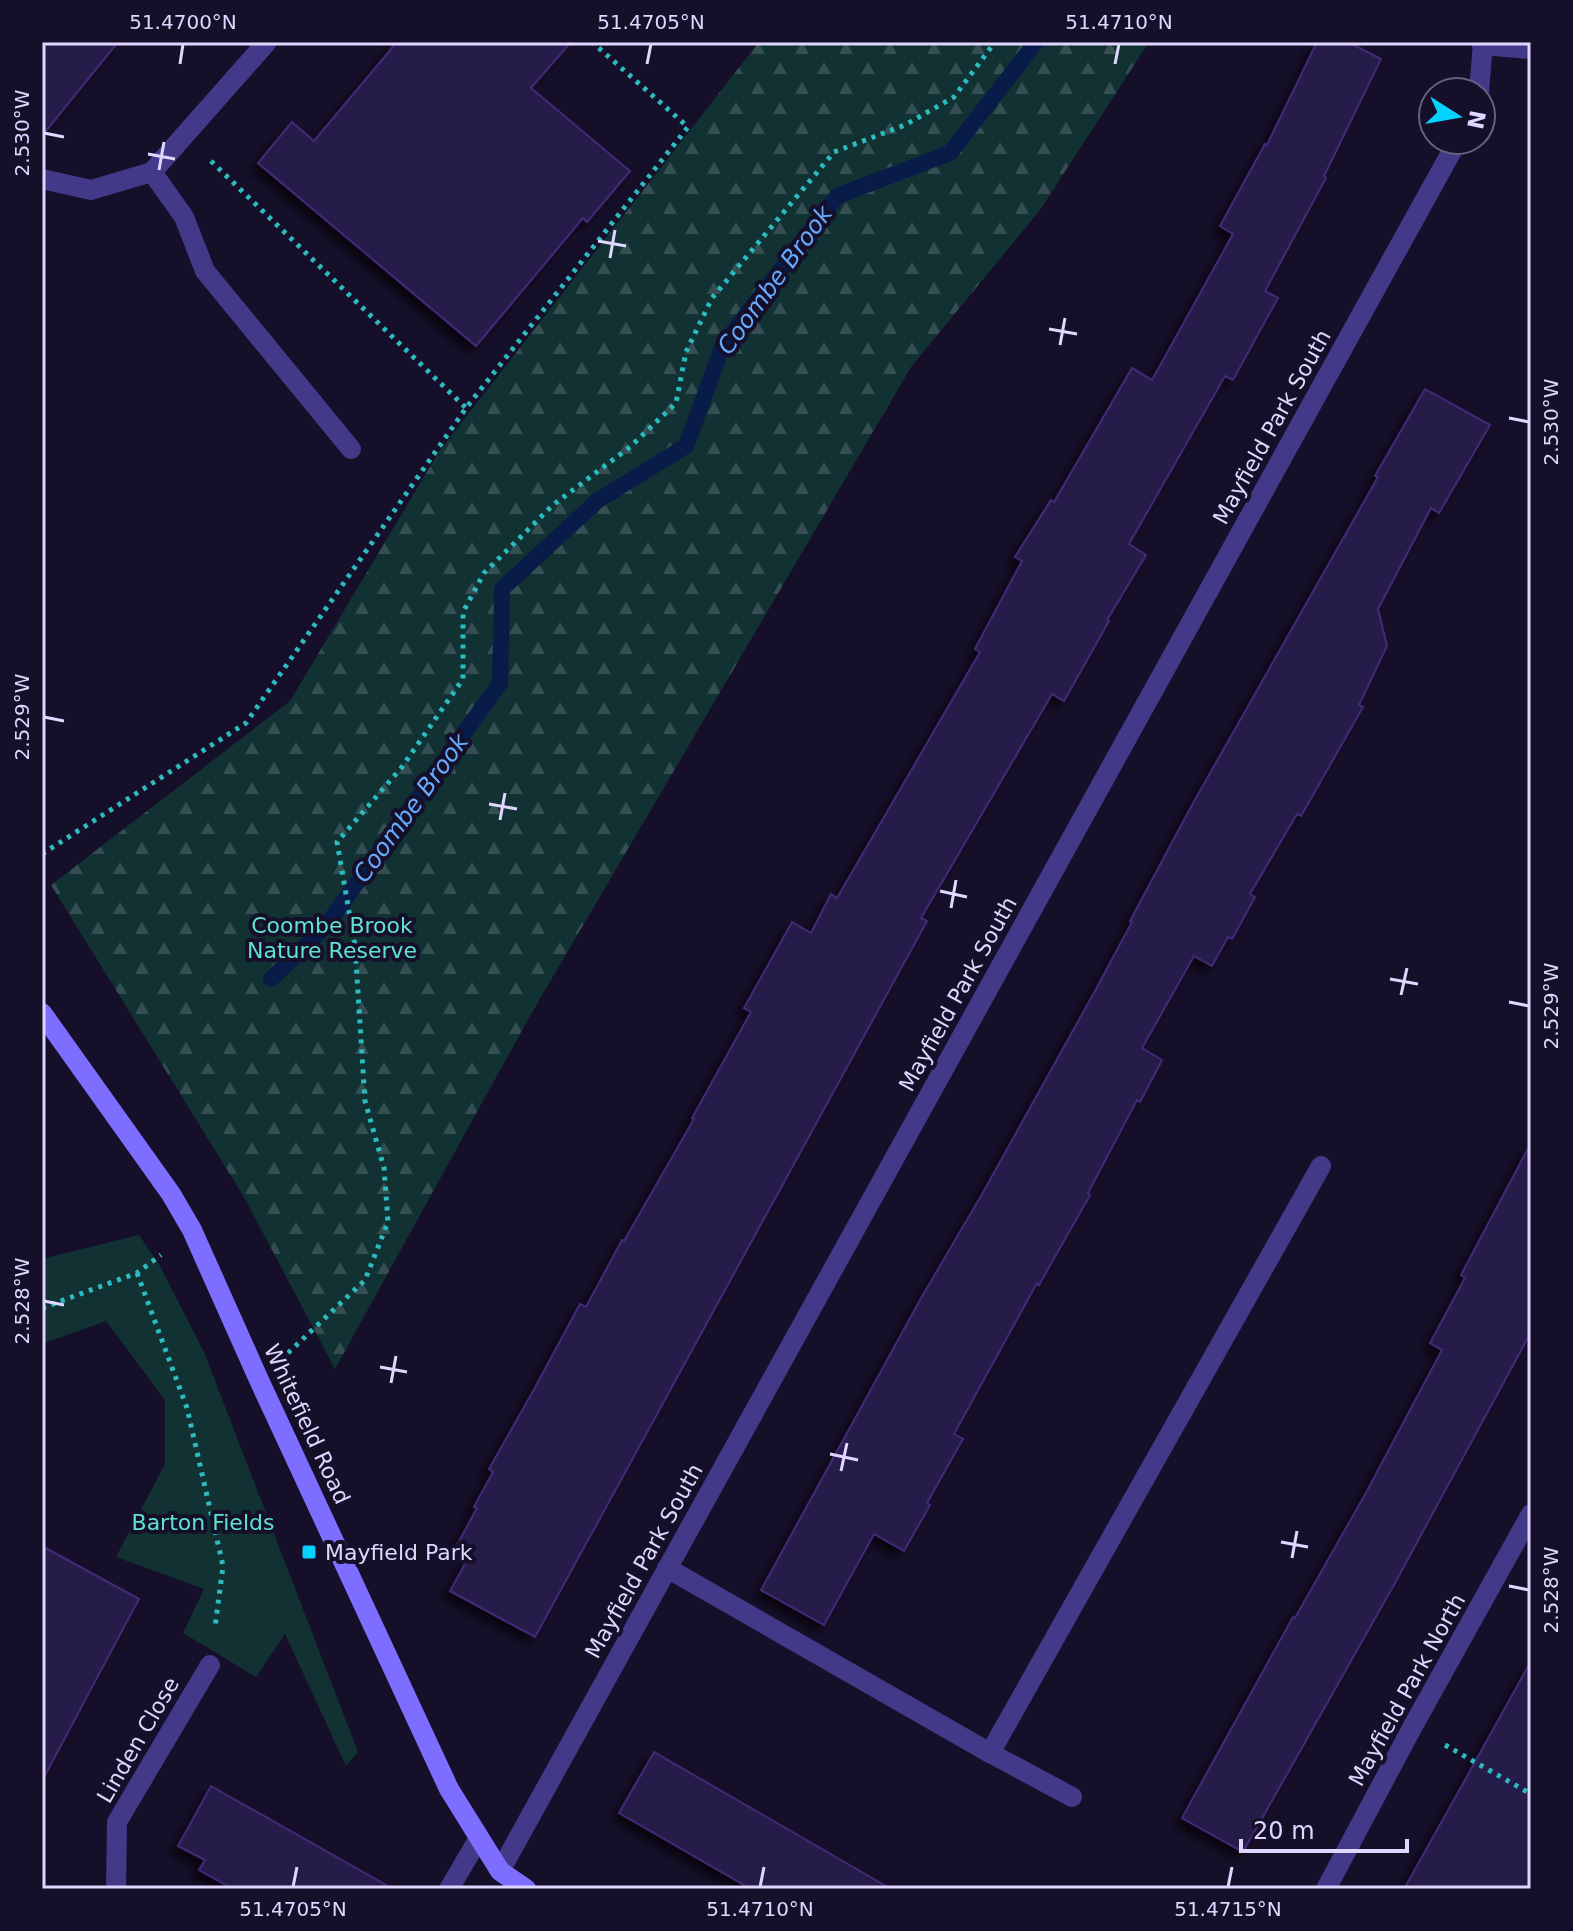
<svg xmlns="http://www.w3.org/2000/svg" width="1573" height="1931" font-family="'DejaVu Sans',sans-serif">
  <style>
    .green { fill: #123133 }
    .forest { fill: url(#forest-firs) }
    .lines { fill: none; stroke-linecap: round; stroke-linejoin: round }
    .stream { stroke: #091b48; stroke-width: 16 }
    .building { fill: #281b4a; stroke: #412c77; stroke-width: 2; filter: url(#shadow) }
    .path { stroke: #2cbbbe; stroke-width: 5; stroke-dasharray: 4 6; stroke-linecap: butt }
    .lane { stroke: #423989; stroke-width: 20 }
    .street { stroke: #423989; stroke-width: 20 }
    .secondary { stroke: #7d6eff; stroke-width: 20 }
    .ticks { fill: none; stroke: #dfd7ff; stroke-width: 3 }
    .poi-dot { fill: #03d2ff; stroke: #160f29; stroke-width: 3 }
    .labels { text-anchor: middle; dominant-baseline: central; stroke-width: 8; stroke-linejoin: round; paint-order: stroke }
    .street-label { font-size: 22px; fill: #dfd7ff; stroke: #160f29 }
    .park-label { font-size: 22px; fill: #5ee4cd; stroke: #160f29 }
    .poi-label { font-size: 22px; fill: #dfd7ff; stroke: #160f29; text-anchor: start }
    .water-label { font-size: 24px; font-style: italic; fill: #65abff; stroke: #160f29 }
    .neatline { fill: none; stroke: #dfd7ff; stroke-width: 3 }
    .ticks-label { font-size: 20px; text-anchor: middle; fill: #dfd7ff }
  </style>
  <defs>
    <pattern id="forest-firs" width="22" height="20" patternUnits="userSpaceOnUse" patternTransform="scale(2)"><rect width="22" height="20" fill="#123133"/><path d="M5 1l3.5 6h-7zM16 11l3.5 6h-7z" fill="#344e52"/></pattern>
    <filter id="shadow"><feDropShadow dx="-7" dy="7" stdDeviation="4" flood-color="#0009"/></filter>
  </defs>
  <rect width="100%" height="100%" fill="#160f29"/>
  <path class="green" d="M139,1235l21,31 44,86 154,400 -12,14 -61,-132 -29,43 -73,-44 21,-44 -88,-32 49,-93v-64l-59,-79 -64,23v-85z"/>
  <path class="forest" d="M759,42h390l-109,168 -129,157 -380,647 -196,355 -91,-172 -193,-312 239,-184 150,-251z"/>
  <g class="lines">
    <path class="stream" d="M271,979l55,-53 174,-243 2,-94 95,-88 89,-55 37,-101 114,-149 113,-43 86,-111"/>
  </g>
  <g class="building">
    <path d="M42,42h76l-76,94z"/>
    <path d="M397,42h174l-40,46 99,83 -43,51 -4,-4 -107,128 -218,-183 34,-41 22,19z"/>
    <path d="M1317,42h31l33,17 -57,117 2,2 -61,113 13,7 -45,82 -8,-4 -96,168 17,11 -39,65 2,1 -45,80 -12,-7 -131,224 6,3 -392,716 -85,-46 21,-38 -14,-8 20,-37 -3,-1 19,-35 -4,-3 43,-76 48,-89 6,3 36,-67 2,1 70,-122 -2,-1 59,-106 -7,-4 48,-86 19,11 20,-39 6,4 143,-246 -5,-3 47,-88 -7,-4 36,-57 3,2 78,-134 20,12 81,-146 -13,-8 45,-82 2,1z"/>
    <path d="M1425,389l65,36 -51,88 -8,-5 -53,101 9,37 -28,59 4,2 -62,109 -4,-2 -47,80 5,3 -23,42 -4,-2 -16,29 -18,-10 -52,92 20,12 -22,42 -3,-2 -49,93 2,2 -51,90 -2,-2 -83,151 9,5 -36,64 3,2 -26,46 -30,-17 -50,91 -63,-35 159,-290 61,-104 114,-205 37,-69 -2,-1 62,-116 186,-328 -3,-1z"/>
    <path d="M1531,1143v189l-136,251 -152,269 -61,-34 111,-201 2,1 72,-127 75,-141 -12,-7 35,-65 -4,-3z"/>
    <path d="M42,1546l97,53 -97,182z"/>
    <path d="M1531,1661v228h-127l61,-109z"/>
    <path d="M654,1752l116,67 121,70h-140l-132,-76z"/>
    <path d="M211,1786l182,103h-160l-34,-19 6,-10 -27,-14z"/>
  </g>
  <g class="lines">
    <g class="path">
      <path d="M211,161l255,247"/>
      <path d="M42,854l204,-131 220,-315 222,-281 -96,-85"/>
      <path d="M137,1273l50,135 36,158 -8,61"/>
      <path d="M42,1308l95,-35 24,-18"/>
      <path d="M288,1353l77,-73 23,-58 -4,-54 -19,-67 -10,-155 -18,-104 65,-75 61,-88v-67l21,-39 69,-68 77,-58 46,-44 10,-51 26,-54 122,-146 71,-27 49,-28 41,-55"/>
      <path d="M1445,1745l86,49"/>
    </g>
    <g class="lane">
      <path d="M152,172l32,45 21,54 146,178"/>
      <path d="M667,1568l323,185 82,44"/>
      <path d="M990,1753l331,-587"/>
    </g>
    <g class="street">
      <path d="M1482,45l49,4"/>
      <path d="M1479,92l4,-50"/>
      <path d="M42,179l49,11 61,-18 115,-130"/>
      <path d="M500,1871l958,-1731"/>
      <path d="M116,1889l1,-67 93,-157"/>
      <path d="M449,1889l30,-51"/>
      <path d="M1326,1889l87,-163 118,-212"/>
    </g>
    <path class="secondary" d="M42,1013l129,181 21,36 67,150 190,409 51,82 26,18"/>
  </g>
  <path class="ticks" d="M180,64l3,-20M647,64l4,-20M1115,64l4,-20M44,133l20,4M148,154l27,5M159,170l5,-28M598,241l28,5M610,258l5,-28M1049,329l28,5M1060,345l5,-27M1509,418l20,4M44,717l20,4M489,804l28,5M500,820l5,-27M940,891l27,6M951,908l5,-28M1390,979l28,5M1401,995l6,-27M1509,1002l20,4M44,1301l20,4M380,1367l27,5M391,1383l5,-27M830,1454l28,6M841,1471l6,-28M1281,1542l27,5M1292,1558l5,-27M1509,1586l20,4M293,1887l4,-20M760,1887l4,-20M1228,1887l4,-20"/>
  <rect class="poi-dot" x="301" y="1544" width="16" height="16" rx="4"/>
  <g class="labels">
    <g class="street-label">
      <text transform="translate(1272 427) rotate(-61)">Mayfield Park South</text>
      <text transform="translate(958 994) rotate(-61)">Mayfield Park South</text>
      <text transform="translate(307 1424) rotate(65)">Whitefield Road</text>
      <text transform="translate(644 1561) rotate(-61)">Mayfield Park South</text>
      <text transform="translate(1407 1690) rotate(-61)">Mayfield Park North</text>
      <text transform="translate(138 1740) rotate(-60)">Linden Close</text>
    </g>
    <g class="park-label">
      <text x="332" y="925">Coombe Brook<tspan x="332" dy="25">Nature Reserve</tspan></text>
      <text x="203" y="1522">Barton Fields</text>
    </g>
    <g class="poi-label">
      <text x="325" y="1552">Mayfield Park</text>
    </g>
    <g class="water-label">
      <text transform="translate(775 280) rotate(-54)">Coombe Brook</text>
      <text transform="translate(411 808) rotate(-54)">Coombe Brook</text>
    </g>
  </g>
  <rect width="1573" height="1931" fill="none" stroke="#160f29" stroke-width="88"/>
  <g transform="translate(1457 116) rotate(101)"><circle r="38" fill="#160f29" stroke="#665f7f" stroke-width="2"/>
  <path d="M0-6L14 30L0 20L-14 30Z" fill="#03d2ff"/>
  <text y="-12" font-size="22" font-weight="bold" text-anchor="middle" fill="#dfd7ff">N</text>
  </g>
  <path d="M1241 1839v12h166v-12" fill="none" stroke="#dfd7ff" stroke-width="4"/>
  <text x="1253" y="1839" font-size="24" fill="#dfd7ff" stroke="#160f29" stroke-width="6" paint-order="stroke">20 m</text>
  <rect x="44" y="44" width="1485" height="1843" class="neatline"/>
  <g class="ticks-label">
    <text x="183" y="29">51.4700°N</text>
    <text x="651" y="29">51.4705°N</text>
    <text x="1119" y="29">51.4710°N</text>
    <text transform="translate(22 133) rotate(-90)" y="7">2.530°W</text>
    <text transform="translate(1551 422) rotate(-90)" y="7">2.530°W</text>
    <text transform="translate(22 717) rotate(-90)" y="7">2.529°W</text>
    <text transform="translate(1551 1006) rotate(-90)" y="7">2.529°W</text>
    <text transform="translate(22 1301) rotate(-90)" y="7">2.528°W</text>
    <text transform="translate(1551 1590) rotate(-90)" y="7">2.528°W</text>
    <text x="293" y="1916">51.4705°N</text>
    <text x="760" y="1916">51.4710°N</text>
    <text x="1228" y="1916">51.4715°N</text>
  </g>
</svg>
